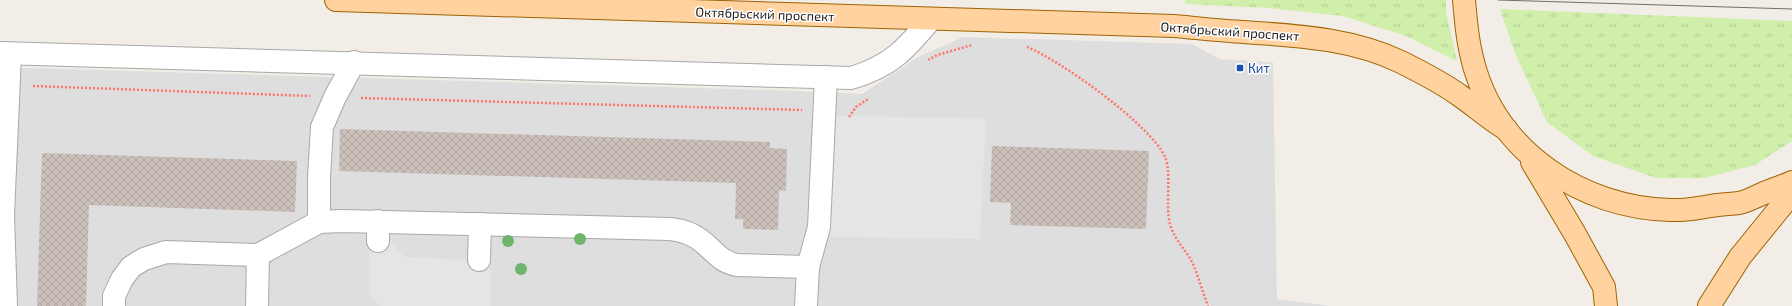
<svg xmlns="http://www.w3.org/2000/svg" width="1792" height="306" font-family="'Exo 2',sans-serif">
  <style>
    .residential { fill: #dfdede }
    .grass { fill: url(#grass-tufts) }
    .parking { fill: #e5e5e5 }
    .building { fill: url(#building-cross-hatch) }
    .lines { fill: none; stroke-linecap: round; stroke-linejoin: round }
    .minor-casing { stroke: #a8a8a8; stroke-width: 24 }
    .major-casing { stroke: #9e6400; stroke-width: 24 }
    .path { stroke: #ff756b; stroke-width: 2.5; stroke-dasharray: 2 2; stroke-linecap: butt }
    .minor { stroke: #fff; stroke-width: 22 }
    .major { stroke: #ffd29f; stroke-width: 22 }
    .tram { stroke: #6f6f6f; stroke-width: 1 }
    .tree { fill: #6fb56d }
    .transit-dot { fill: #1a4fb4; stroke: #fff; stroke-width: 1.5 }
    .labels { text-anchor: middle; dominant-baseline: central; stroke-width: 3; stroke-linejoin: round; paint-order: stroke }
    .street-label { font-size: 13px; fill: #212121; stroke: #fff }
    .transit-label { font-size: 13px; fill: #164399; stroke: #fff; text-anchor: start }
  </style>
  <defs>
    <pattern id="grass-tufts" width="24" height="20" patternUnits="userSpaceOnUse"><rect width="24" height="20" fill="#cfefaa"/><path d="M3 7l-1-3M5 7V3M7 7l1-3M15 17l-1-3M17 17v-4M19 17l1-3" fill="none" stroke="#b1cd92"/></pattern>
    <pattern id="building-cross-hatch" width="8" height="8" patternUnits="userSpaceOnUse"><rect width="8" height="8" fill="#cbc0ba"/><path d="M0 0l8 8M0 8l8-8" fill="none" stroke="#aea5a0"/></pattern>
  </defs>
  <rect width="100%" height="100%" fill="#f2eee7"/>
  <path class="residential" d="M963,37l229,7 28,15 53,3 4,237 53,7h-1330v-239l798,24 64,3 58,-38z"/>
  <g class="grass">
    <path d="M1185,0h261v12l11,49 -51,-25 -63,-20 -75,-8 -82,-4z"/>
    <path d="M1500,9l292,12v120l-37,24 -51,13h-48l-63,-22 -46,-34 -32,-69z"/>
  </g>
  <g class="parking">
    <path d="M830,116l156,2 -6,121 -153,-2z"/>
    <path d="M369,241h22l13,16 86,4v45h-109l-11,-9z"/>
  </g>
  <g class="building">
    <path d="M340,129l430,13v6l17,1 -1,42 -7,-1 -1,40 -35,-1v-10h-8l1,-36 -397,-12z"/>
    <path d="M992,146l157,5 -3,78 -136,-4 1,-22 -21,-1z"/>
    <path d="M42,153l255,8 -2,51 -206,-7 -3,101h-49z"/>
  </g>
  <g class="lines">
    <g class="minor-casing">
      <g id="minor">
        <path d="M0,53l851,25c39,-11 55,-29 80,-59"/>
        <path d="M0,215h3l7,-161"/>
        <path d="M3,215l3,91"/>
        <path d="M378,221v20"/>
        <path d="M319,222v-45l3,-50 13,-30 19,-35"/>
        <path d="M479,260l1,-36"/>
        <path d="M114,306v-10l8,-17 9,-12 13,-8 22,-7 92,3 61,-33 23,-1 328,8c13,1 25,6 34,14 12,10 17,19 33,22l71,2"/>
        <path d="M257,306l1,-51"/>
        <path d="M806,306l2,-39 11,-40 7,-150"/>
      </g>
    </g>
    <g class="major-casing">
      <g id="major">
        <path d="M336,0l838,26c23,2 47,5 70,6 54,4 107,6 157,30 20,10 40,20 58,33 16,11 30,24 47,34"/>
        <path d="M1464,0c2,23 4,46 11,69 25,84 108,139 195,141 16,1 32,-3 48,-5 7,-1 14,-1 21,-2 10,-2 19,-8 28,-11 8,-4 17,-6 25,-10"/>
        <path d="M1532,162l43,72 29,53 2,19"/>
        <path d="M1709,306l31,-49 52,-64"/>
      </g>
    </g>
    <g class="path">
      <path d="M1027,47c33,13 124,78 138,110 7,15 0,50 5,67 4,15 14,24 21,36 7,14 11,31 17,46"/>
      <path d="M928,60l9,-5 35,-10"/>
      <path d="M33,86l277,10"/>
      <path d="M361,98l441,12"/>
      <path d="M849,117l7,-10 12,-8"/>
    </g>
    <use href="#minor" class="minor"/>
    <use href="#major" class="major"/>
    <path class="tram" d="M1498,0l294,9"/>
  </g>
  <g class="tree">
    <circle cx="580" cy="239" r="6"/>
    <circle cx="508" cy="241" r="6"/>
    <circle cx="521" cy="269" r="6"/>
  </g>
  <rect class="transit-dot" x="1236" y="64" width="8" height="8" rx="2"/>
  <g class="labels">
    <g class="street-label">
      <text transform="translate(765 14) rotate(2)">Октябрьский проспект</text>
      <text transform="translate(1230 31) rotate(4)">Октябрьский проспект</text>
    </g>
    <g class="transit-label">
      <text x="1248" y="68">Кит</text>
    </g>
  </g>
</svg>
